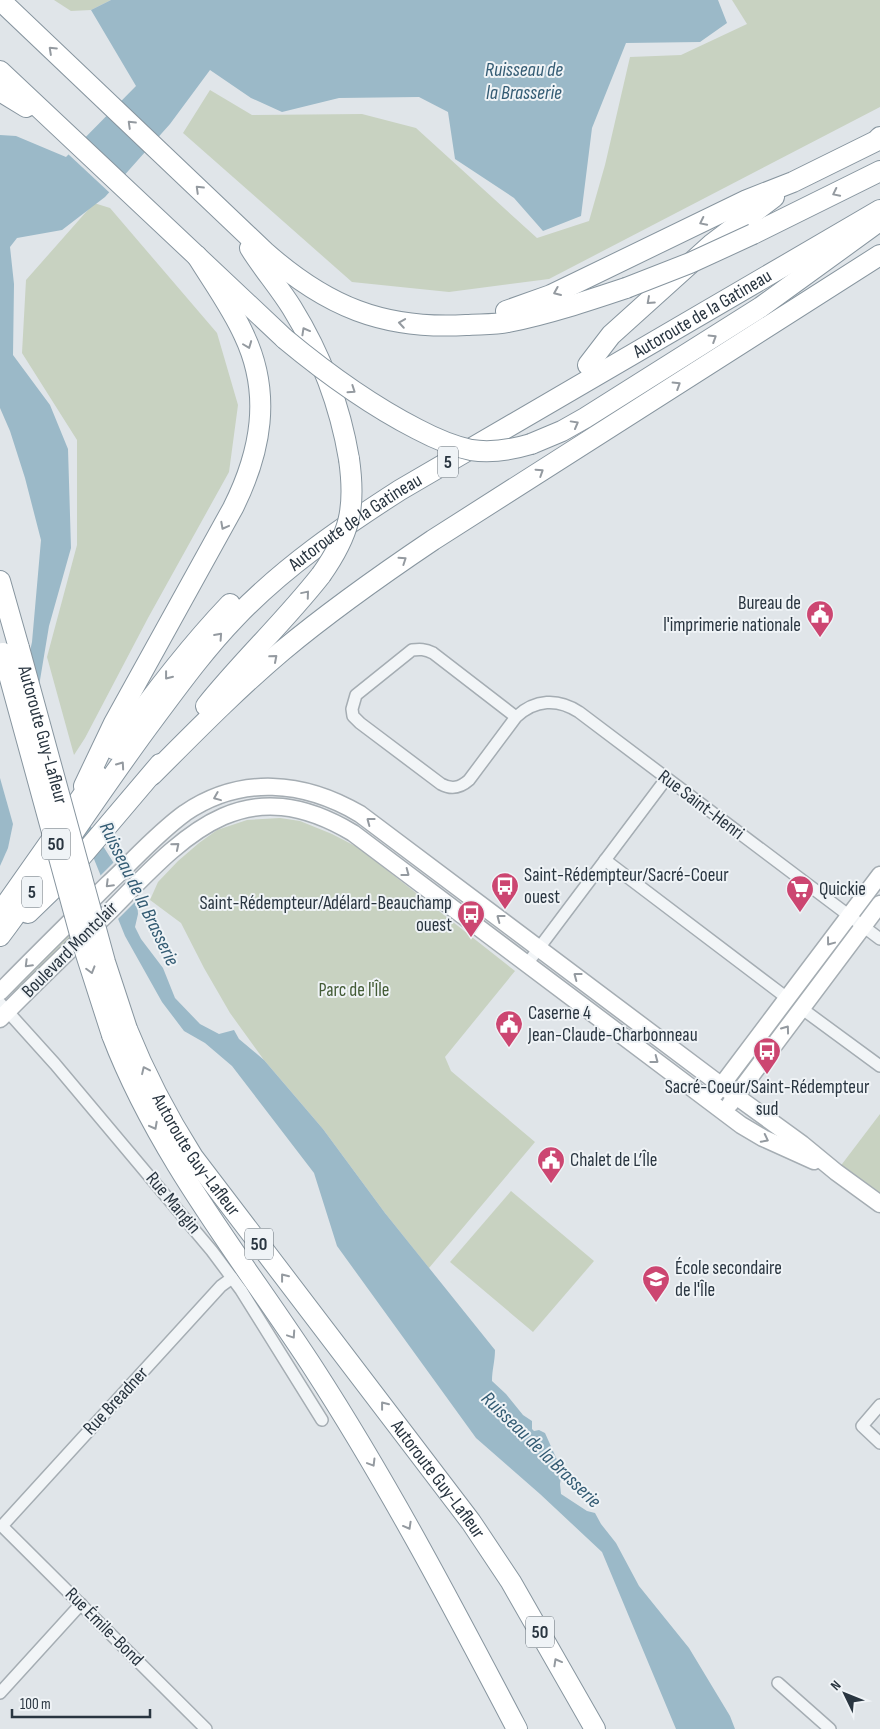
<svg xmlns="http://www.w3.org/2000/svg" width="880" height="1729" font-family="'Sofia Sans Condensed',sans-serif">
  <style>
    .green { fill: #c8d2c1 }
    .water { fill: #9bb9c8 }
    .pier { fill: #e0e5e9 }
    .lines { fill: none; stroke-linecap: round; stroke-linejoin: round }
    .minor-casing { stroke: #a5adb3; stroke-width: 14 }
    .secondary-casing { stroke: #a5adb3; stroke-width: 19 }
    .motorway-casing { stroke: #87959f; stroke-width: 22 }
    .minor { stroke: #f2f5f7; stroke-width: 11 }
    .secondary { stroke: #fff; stroke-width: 16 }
    .motorway { stroke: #fff; stroke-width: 20 }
    .motorway-bridge-casing { stroke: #87959f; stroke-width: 22; stroke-linecap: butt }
    .motorway-bridge { stroke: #fff; stroke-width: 20 }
    .oneway { stroke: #949aa0 }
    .labels { text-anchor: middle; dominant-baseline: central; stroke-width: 4; stroke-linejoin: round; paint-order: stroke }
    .shield { fill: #eff3f6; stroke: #646e77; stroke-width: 1 }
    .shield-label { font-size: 18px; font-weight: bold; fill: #293540 }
    .street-label { font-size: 19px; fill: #293540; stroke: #eff3f6 }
    .poi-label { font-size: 19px; fill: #293540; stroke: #eff3f6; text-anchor: start }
    .park-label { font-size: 19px; fill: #435b36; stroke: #eff3f6 }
    .water-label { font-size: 20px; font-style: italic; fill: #335b73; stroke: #eff3f6 }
  </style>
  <rect width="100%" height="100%" fill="#e0e5e9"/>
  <g class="green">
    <path d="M54,0h57l-20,10 -20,1z"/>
    <path d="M732,0h148v107l-331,172 -100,13 -97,-10 -169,-149 27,-43 42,25 110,-1 54,14 121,110 52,-17 16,-56 25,-108 51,-2 66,-31z"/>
    <path d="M94,203l16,5 107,125 21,72 -9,67 -81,146 -63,120 -11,17 -27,-98 30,-112v-105l-55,-87 4,-73z"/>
    <path d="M280,818l20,3 32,13 27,14 156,123 -70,86 6,14 84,71 -106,126 -44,-55 -62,-84 -59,-69 -34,-47 -26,-45 -23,-45 -31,-23 8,-18 20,-21 21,-18 18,-13 30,-10z"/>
    <path d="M70,932l2,6 -57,56 -4,-4z"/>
    <path d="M880,1114v90l-44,-32z"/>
    <path d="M511,1191l83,70 -61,71 -83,-70z"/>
  </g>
  <g class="water">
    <path d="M111,0h607l9,23 -27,19 -74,1 -34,85 -11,88 -38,15 -29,-33 -59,-39 -7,-47 -29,-15 -80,1 -57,14 -31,-14 -41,-28 -40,54 -65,73 -43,33 -45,8 -7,9 4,37 -1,71 37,50 18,44 3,99 -22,78 -11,66 26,92 73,116 1,14 -3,13 6,12 22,29 12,30 25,26 19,10 15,-4 5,9 25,21 59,69 62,84 110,137c0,11 -3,20 -3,31l14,13 17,21 9,6v8l2,2 5,-1 6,3 17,38 -2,13 1,10 26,17 8,2 6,11 15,19 23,43 50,62 41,68 5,13h-59l-74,-177 -62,-58 -64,-56 -139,-192 -23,-73 -82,-107 -27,-23 -21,-12 -22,-29 -37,-66 -31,-77 -46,-75 -25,-101 9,-41 9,-102 -16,-62 -15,-47 -10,-23v-273l16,1 50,21 70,-71 -45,-76z"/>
    <path d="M0,778l13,46 -5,24 -8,18z"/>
  </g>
  <g class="pier">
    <path d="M82,138l43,41 -14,15 -44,-41z"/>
    <path d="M115,861l24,37 -23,23 -17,-44z"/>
  </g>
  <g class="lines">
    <g class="minor-casing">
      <g id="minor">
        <path d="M516,717l-83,-64c-8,-4 -13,-4 -21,-3l-56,45 -4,14 1,7 7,7 81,61c11,6 19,4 28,-4l47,-63c19,-18 42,-19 63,-5l301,227"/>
        <path d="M605,860l182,138"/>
        <path d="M527,964l139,-185"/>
        <path d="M0,1003l55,61 157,187 29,39 81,130"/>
        <path d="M801,1008l79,58"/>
        <path d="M880,1405l-18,21 18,17"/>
        <path d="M778,1683l52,46"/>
        <path d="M0,1693l81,-89"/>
        <path d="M206,1729l-204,-203 219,-240 11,-8"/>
      </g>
    </g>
    <g class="secondary-casing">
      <g id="secondary">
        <path d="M0,992c35,-36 71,-71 107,-107 26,-24 49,-51 78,-72 56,-38 119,-32 175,1l362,272 80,58 34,28 44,32"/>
        <path d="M0,1019c35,-36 72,-71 108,-106 74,-75 133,-147 245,-80l388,292 22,13 51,23"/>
        <path d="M715,1094l165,-219"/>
        <path d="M730,1104l150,-200"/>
      </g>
    </g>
    <g class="motorway-casing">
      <g id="motorway">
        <path d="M0,0l265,252c61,54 118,78 201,73 14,-1 29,0 42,-3 40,-8 79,-21 118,-34"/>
        <path d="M0,71l285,268"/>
        <path d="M0,91l26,16"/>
        <path d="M753,234l127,-63"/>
        <path d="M250,248c13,21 29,39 42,60 29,47 48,97 57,151"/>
        <path d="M506,311l45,-16 29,-14 167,-81 46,-18 83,-41 4,-4"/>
        <path d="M588,365l23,-30 101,-91 62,-47"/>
        <path d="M531,444l31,-13 23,-13 176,-111 113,-82"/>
        <path d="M0,581l19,67"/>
        <path d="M206,706c36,-45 79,-85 115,-131"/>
        <path d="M114,749c36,-51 73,-100 116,-145"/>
        <path d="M152,775c42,-42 84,-85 130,-124 48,-40 99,-76 151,-111l447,-285"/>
        <path d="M84,786l30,-63 119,-215c28,-56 39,-114 11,-173 -12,-27 -31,-53 -47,-79"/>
        <path d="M0,913l97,-138"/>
        <path d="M28,913l31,-30 101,-119"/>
        <path id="s1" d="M0,936c53,-71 100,-145 153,-216 26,-35 52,-71 83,-103 48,-50 105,-89 164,-127l480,-280"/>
        <path id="s2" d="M127,1029c18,45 40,87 66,128l278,365 40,60 84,147"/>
        <path d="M112,1035c47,123 131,225 202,334 75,116 139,238 203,360"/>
      </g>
    </g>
    <use href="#minor" class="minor"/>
    <use href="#secondary" class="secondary"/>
    <use href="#motorway" class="motorway"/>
    <g class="motorway-bridge-casing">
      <g id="motorway-bridge">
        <path d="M626,288l64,-25 63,-29"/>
        <path d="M285,339c41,34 85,66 132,90 17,9 35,17 54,21 20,3 40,0 60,-6"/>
        <path d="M321,575c29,-41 35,-67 28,-116"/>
        <path id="s3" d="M19,648l86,314 22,67"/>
        <path d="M3,653l80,292 29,90"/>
      </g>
    </g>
    <use href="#motorway-bridge" class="motorway-bridge"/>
  </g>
  <defs><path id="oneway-chevron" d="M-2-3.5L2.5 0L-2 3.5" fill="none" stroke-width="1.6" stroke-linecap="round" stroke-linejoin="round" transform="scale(1.25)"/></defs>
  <g class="oneway">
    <use href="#oneway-chevron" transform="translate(52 50) rotate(-137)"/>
    <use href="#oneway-chevron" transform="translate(131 124) rotate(-136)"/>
    <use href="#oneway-chevron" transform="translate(199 189) rotate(-136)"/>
    <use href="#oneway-chevron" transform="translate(836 193) rotate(154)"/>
    <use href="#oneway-chevron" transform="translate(703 222) rotate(154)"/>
    <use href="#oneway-chevron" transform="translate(557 292) rotate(157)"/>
    <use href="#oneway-chevron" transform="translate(650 301) rotate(138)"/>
    <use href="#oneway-chevron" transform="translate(402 323) rotate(-171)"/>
    <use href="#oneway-chevron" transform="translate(305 331) rotate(-119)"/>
    <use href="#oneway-chevron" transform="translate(713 338) rotate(-32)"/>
    <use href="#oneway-chevron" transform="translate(248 345) rotate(69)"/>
    <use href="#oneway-chevron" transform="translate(677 385) rotate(-32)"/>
    <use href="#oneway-chevron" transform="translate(352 390) rotate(34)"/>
    <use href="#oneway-chevron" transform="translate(575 424) rotate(-29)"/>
    <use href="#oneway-chevron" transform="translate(540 472) rotate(-33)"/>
    <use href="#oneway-chevron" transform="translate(224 526) rotate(118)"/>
    <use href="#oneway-chevron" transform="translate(403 560) rotate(-34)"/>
    <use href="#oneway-chevron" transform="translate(306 594) rotate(-50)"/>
    <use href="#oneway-chevron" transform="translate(219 636) rotate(-48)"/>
    <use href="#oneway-chevron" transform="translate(274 658) rotate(-41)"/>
    <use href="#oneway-chevron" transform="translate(168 676) rotate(128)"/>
    <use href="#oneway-chevron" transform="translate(121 765) rotate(-55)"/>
    <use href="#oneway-chevron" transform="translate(217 797) rotate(158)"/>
    <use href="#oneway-chevron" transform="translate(370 821) rotate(-143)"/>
    <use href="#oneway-chevron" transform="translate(176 846) rotate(-40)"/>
    <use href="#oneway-chevron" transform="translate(406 873) rotate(37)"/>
    <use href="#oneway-chevron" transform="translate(109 884) rotate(135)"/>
    <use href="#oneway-chevron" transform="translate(500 918) rotate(-143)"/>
    <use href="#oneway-chevron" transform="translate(830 942) rotate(127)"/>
    <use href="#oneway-chevron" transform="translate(28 964) rotate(135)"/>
    <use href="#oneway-chevron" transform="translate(91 970) rotate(74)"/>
    <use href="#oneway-chevron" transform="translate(577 976) rotate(-143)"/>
    <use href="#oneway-chevron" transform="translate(786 1029) rotate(-54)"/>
    <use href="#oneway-chevron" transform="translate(655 1060) rotate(37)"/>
    <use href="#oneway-chevron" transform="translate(145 1070) rotate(-115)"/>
    <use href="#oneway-chevron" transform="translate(154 1126) rotate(62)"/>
    <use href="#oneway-chevron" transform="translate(765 1139) rotate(27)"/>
    <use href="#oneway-chevron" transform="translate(284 1277) rotate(-128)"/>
    <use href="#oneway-chevron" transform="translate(292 1335) rotate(56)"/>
    <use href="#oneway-chevron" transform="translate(384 1405) rotate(-128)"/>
    <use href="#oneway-chevron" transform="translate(372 1463) rotate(59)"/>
    <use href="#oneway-chevron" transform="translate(408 1526) rotate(61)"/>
    <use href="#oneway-chevron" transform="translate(557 1662) rotate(-119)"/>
  </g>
  <defs>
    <g id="civic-pin" transform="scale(1.4375)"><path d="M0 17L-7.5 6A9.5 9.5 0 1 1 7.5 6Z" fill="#cc4671" stroke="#eff3f6"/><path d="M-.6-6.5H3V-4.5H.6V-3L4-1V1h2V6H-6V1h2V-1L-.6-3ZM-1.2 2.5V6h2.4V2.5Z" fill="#fff"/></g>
    <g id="bus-pin" transform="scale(1.4375)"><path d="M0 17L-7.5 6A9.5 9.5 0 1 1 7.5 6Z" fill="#cc4671" stroke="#eff3f6"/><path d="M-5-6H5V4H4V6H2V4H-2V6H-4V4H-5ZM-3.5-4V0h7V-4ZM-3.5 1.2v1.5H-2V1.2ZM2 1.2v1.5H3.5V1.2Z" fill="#fff"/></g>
    <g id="supermarket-pin" transform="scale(1.4375)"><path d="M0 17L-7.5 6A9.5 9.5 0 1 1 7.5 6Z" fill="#cc4671" stroke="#eff3f6"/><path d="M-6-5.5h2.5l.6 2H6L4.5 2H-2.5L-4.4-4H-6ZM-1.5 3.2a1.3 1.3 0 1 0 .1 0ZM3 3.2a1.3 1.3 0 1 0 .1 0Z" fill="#fff"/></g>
    <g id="school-pin" transform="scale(1.4375)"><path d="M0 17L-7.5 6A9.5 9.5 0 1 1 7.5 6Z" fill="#cc4671" stroke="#eff3f6"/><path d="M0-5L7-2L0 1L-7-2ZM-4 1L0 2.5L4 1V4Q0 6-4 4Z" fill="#fff"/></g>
  </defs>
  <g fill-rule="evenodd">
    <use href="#civic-pin" x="820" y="614"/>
    <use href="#bus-pin" x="505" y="886"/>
    <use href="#supermarket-pin" x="800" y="889"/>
    <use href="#bus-pin" x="471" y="914"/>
    <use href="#civic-pin" x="509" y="1024"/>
    <use href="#bus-pin" x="767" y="1051"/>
    <use href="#civic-pin" x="551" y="1160"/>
    <use href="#school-pin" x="656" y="1279"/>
  </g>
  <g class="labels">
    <g class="shield">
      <rect x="438" y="446.5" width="20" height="31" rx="4"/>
      <rect x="42" y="828.5" width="28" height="31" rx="4"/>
      <rect x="22" y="876.5" width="20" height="31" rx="4"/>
      <rect x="245" y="1228.5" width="28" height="31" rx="4"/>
      <rect x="526" y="1616.5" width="28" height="31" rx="4"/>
    </g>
    <g class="shield-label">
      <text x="448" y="462">5</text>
      <text x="56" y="844">50</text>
      <text x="32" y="892">5</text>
      <text x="259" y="1244">50</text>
      <text x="540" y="1632">50</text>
    </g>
    <g class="street-label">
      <text stroke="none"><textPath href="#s1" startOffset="955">Autoroute de la Gatineau</textPath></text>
      <text stroke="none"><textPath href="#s1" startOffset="550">Autoroute de la Gatineau</textPath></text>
      <text stroke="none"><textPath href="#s3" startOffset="90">Autoroute Guy-Lafleur</textPath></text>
      <text transform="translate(701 805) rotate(37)">Rue Saint-Henri</text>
      <text transform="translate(70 950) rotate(-45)">Boulevard Montclair</text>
      <text stroke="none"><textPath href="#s2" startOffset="144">Autoroute Guy-Lafleur</textPath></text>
      <text transform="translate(173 1203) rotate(50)">Rue Mangin</text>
      <text transform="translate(116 1401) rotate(-47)">Rue Breadner</text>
      <text stroke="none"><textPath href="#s2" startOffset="549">Autoroute Guy-Lafleur</textPath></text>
      <text transform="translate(104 1627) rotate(45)">Rue Émile-Bond</text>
    </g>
    <g class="poi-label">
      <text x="801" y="603" text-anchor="end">Bureau de<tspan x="801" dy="22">l'imprimerie nationale</tspan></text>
      <text x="524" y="875">Saint-Rédempteur/Sacré-Coeur<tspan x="524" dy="22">ouest</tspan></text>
      <text x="819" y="889">Quickie</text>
      <text x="452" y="903" text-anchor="end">Saint-Rédempteur/Adélard-Beauchamp<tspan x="452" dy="22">ouest</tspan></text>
      <text x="528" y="1013">Caserne 4<tspan x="528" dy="22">Jean-Claude-Charbonneau</tspan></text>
      <text x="767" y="1087" text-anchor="middle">Sacré-Coeur/Saint-Rédempteur<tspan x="767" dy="22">sud</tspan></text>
      <text x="570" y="1160">Chalet de L’Île</text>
      <text x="675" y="1268">École secondaire<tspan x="675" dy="22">de l'Île</tspan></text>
    </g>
    <g class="park-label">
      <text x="354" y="990">Parc de l'Île</text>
    </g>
    <g class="water-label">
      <text x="524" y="70">Ruisseau de<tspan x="524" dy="23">la Brasserie</tspan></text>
      <text transform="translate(139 894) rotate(64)">Ruisseau de la Brasserie</text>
      <text transform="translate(541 1450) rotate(44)">Ruisseau de la Brasserie</text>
    </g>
  </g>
  <g transform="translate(845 1694) rotate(313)" stroke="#eff3f6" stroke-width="4" paint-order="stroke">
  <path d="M0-4L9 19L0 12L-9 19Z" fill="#293540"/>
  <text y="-8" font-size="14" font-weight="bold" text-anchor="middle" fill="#293540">N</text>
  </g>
  <path d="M12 1709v8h138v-8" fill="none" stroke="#293540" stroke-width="2.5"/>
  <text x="20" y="1709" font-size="15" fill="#293540" stroke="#eff3f6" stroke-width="4" paint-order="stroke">100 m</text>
</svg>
